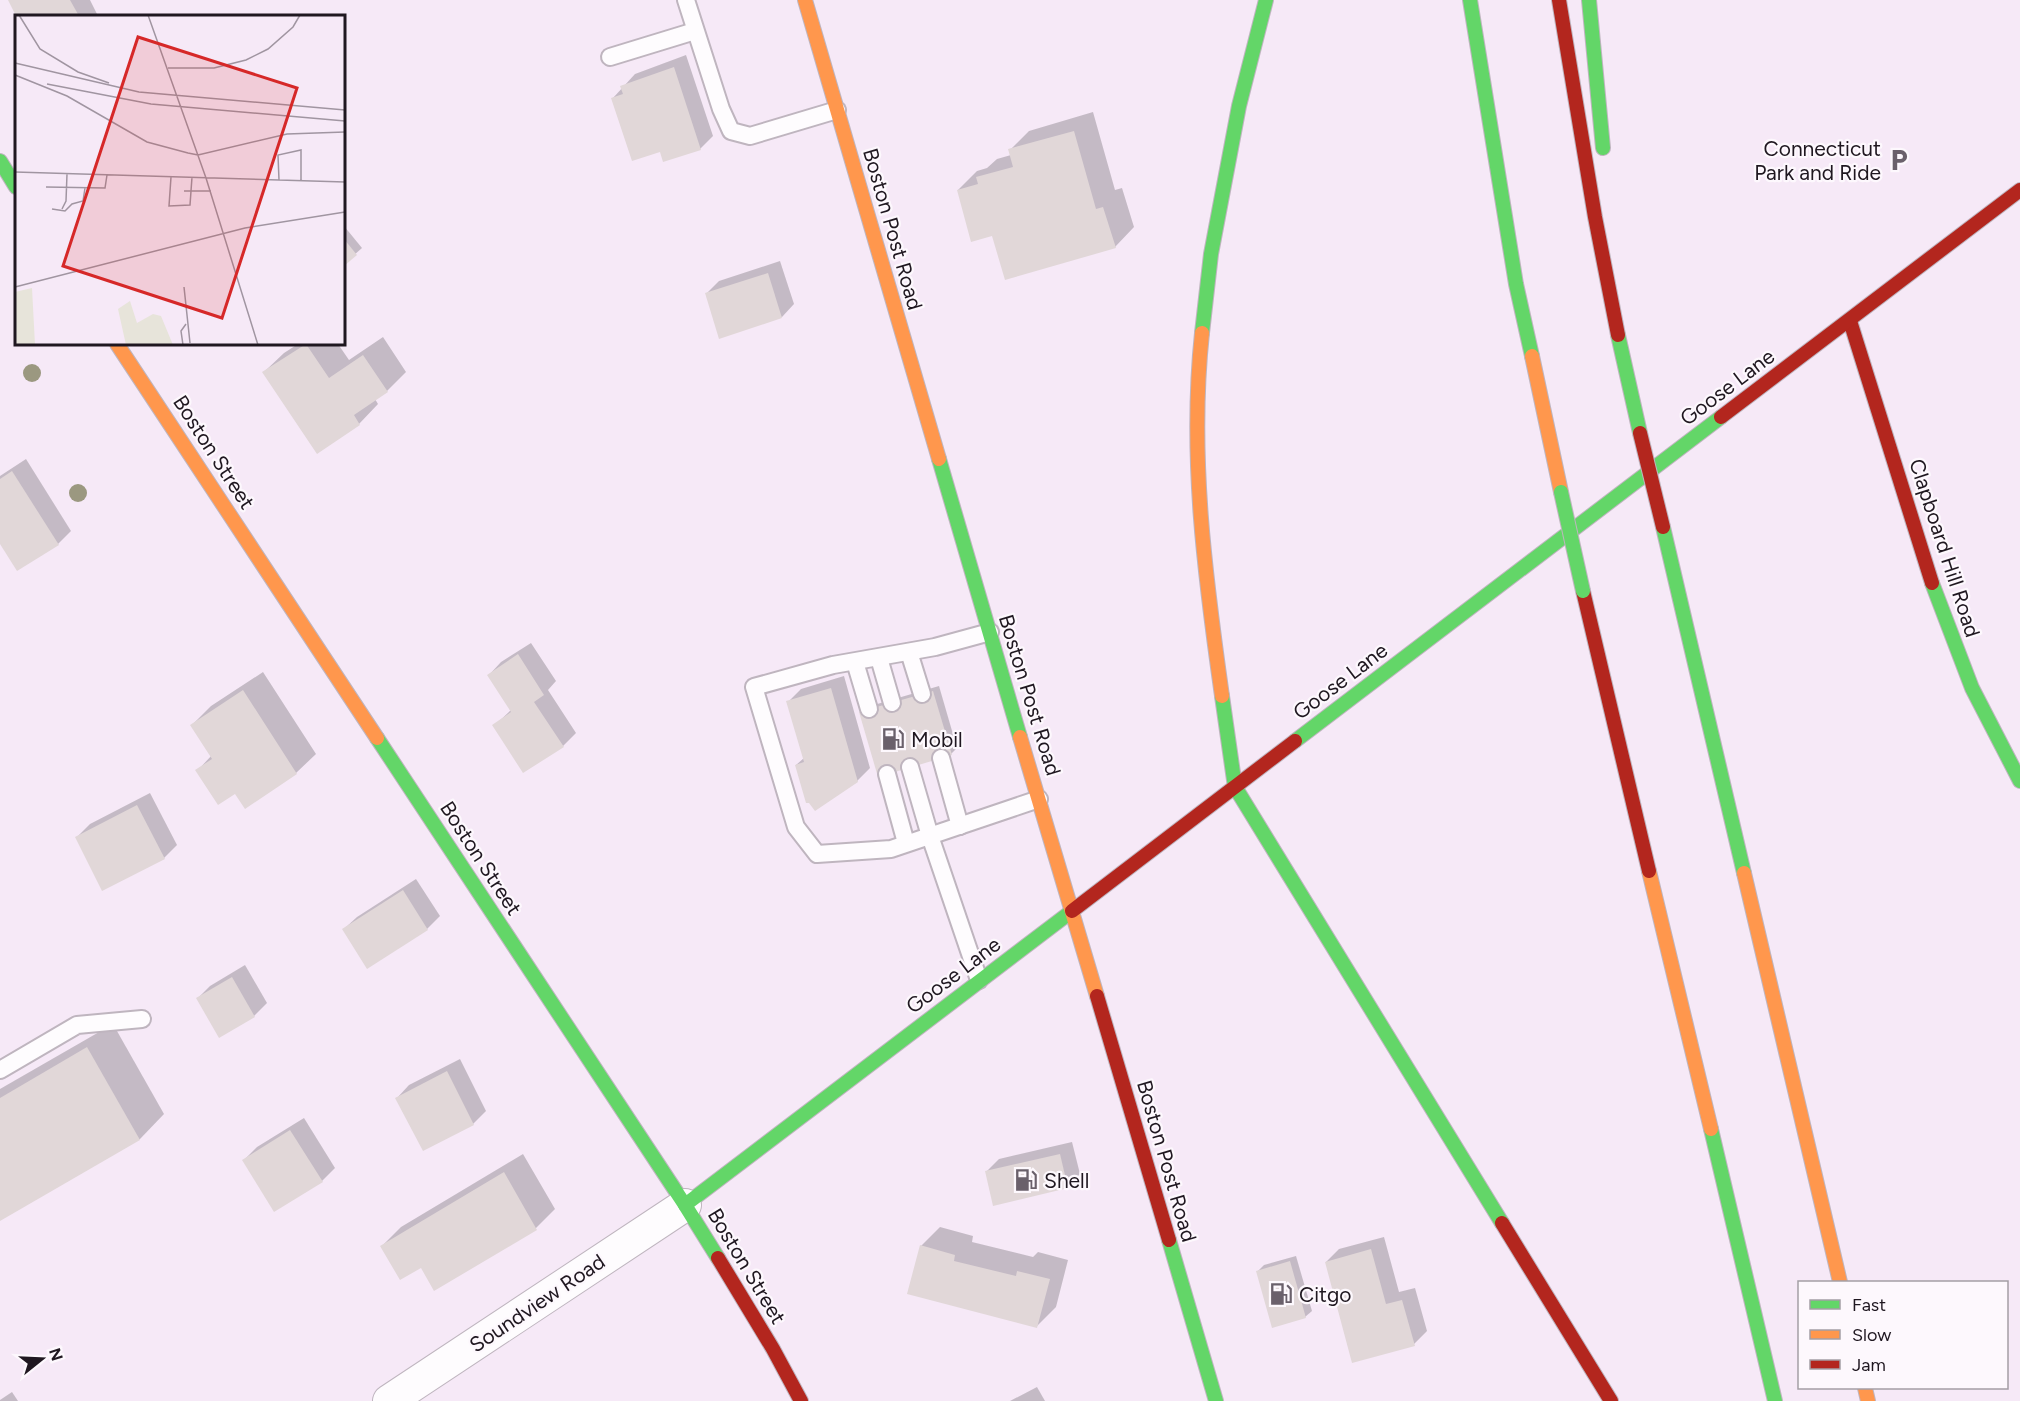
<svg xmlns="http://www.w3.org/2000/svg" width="2020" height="1401" font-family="Figtree,sans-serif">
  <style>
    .shadow { fill: #0003 }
    .building { fill: #e1d7d8 }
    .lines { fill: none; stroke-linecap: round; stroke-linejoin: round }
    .lane-casing { stroke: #bfb5bf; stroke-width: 20 }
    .street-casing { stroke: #bfb5bf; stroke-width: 34 }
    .fast-casing { stroke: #bfb5bf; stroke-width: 16 }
    .slow-casing { stroke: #bfb5bf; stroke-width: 16 }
    .jam-casing { stroke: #bfb5bf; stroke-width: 16 }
    .lane { stroke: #fefcfe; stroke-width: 16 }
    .street { stroke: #fefcfe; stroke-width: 32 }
    .fast { stroke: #63d668; stroke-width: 14 }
    .slow { stroke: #ff974d; stroke-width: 14 }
    .jam { stroke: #b3261e; stroke-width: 14 }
    .fast-bridge-casing { stroke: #bfb5bf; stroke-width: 16; stroke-linecap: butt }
    .jam-bridge-casing { stroke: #bfb5bf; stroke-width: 16; stroke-linecap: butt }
    .fast-bridge { stroke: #63d668; stroke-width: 14 }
    .jam-bridge { stroke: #b3261e; stroke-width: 14 }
    .tree { fill: #9b9880 }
    .labels { text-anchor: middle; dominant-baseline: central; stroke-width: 4.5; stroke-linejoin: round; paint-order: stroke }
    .poi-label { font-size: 21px; fill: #1f1720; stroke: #fdf8fd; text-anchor: start }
    .street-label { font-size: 21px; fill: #1f1720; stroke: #fdf8fd }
    .inset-road { fill: none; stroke: #a095a1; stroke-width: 1.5 }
    .view { fill: #d62828; fill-opacity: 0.15; stroke: #d62828; stroke-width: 3 }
    .inset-edge { fill: none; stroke: #1f1720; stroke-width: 3 }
  </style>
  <rect width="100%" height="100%" fill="#f6e9f7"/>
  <g class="shadow">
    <path d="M9,0h81l7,14 -2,2h-77z"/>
    <path d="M686,55l27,81 -13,13 -87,-51 22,-24z"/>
    <path d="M1093,112l22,78 7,-2 12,39 -19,20 -122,-13 -35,-44 19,-19 10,-3 10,-9 14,-4 -1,-5 19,-19z"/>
    <path d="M344,226l18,22 -18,16z"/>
    <path d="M780,261l14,43 -12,13 -76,-23 13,-13z"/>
    <path d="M383,337l23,35 -19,19 -12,8 3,5 -19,20 -42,27 -53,-79 20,-19 14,-9h40l11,16z"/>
    <path d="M26,459l45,72 -13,13 -58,-3v-65z"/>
    <path d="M531,643l25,38 -8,9 28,43 -13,13 -69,-20 17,-16 -22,-35 12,-13z"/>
    <path d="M263,672l53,82 -20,19 -51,34 -10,-15 -38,-21 15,-16 -20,-30 19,-19z"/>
    <path d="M844,676l26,92 -13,13 -61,-16 8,-7 -16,-56 13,-13z"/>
    <path d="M939,686l18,62 -6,6 -84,-47z"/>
    <path d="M150,793l27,52 -13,13 -87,-21 13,-13z"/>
    <path d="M416,879l24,37 -13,13 -59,38 -24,-38 13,-12z"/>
    <path d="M245,965l22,38 -13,13 -56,-18 12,-12z"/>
    <path d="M113,1024l51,90 -24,25 -140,81v-131z"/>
    <path d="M460,1059l26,52 -13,13 -76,-26 12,-13z"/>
    <path d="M304,1118l31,50 -13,13 -78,-21 13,-13z"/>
    <path d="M1072,1142l8,32 -13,13 -81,-15 13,-13z"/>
    <path d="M523,1154l32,55 -19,19 -101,61 -13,-23 -40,-20 19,-19z"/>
    <path d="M940,1227l33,9 -1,6 61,15 5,-5 30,8 -12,47 -19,19 -116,-80z"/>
    <path d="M1384,1237l15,55 16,-4 12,43 -13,13 -88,-82 13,-13z"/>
    <path d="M1296,1256l16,55 -7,6 -47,-46 6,-6z"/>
    <path d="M1037,1387l8,14h-35z"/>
    <path d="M12,1392l6,9h-18v-1z"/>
  </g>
  <g class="building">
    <path d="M8,0h62l9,16h-63z"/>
    <path d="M674,67l27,83 -38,12 -3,-10 -28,9 -21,-63 12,-4 -3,-8z"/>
    <path d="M1074,131l22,78 7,-2 13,41 -111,32 -13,-44 -21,6 -14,-52 21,-6 -2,-7 37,-10 -5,-18z"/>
    <path d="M344,239l13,16 -13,11z"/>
    <path d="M768,273l14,45 -63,21 -14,-46z"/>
    <path d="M306,344l23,34 34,-23 25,37 -34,23 6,10 -43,29 -55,-82z"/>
    <path d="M12,471l47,74 -42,26 -17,-27v-65z"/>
    <path d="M518,654l26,41 -10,7 30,45 -41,26 -31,-48 19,-13 -24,-37z"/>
    <path d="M831,688l27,94 -43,29 -6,-8h-3l-11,-38 9,-3 -18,-61z"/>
    <path d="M243,690l54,84 -52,35 -10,-15 -17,11 -23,-35 17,-11 -22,-34z"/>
    <path d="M933,691l19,64 -74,22 -19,-65z"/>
    <path d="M137,805l28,54 -63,32 -27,-54z"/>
    <path d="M403,890l25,40 -61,39 -25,-40z"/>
    <path d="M232,977l23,40 -36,21 -23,-40z"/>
    <path d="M87,1047l53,93 -140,81v-123z"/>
    <path d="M447,1071l27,54 -51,26 -28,-53z"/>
    <path d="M290,1130l33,52 -49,30 -32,-52z"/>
    <path d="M1060,1154l8,34 -75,18 -8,-35z"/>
    <path d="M504,1172l33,58 -103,61 -13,-23 -21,12 -20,-34z"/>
    <path d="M920,1245l35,10 -1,6 62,15 1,-5 33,8 -13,49 -130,-34z"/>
    <path d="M1371,1249l15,55 16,-4 13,46 -63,17 -27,-101z"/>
    <path d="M1290,1261l16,57 -34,10 -16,-57z"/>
  </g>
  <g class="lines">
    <g class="lane-casing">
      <g id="lane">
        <path d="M686,0l35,109 10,22 19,5 87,-26"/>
        <path d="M610,57l85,-26"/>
        <path d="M990,632l-55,15 -102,18 -79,22 42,140 21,27 74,-5 148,-50"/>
        <path d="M909,652l13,42"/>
        <path d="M879,658l13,45"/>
        <path d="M855,662l14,47"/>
        <path d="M941,758l19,68"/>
        <path d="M910,767l20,69 49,144"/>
        <path d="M887,774l19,69"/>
        <path d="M0,1070l77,-45 65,-6"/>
      </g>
    </g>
    <g class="street-casing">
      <path id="street" d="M389,1401l296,-196"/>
    </g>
    <g class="fast-casing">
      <g id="fast">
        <path d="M1470,0l46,284 16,72"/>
        <path d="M1589,0l14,148"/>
        <path d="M0,161l16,26"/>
        <path d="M1202,333l9,-79 28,-148 27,-106"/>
        <path d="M1618,335l22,98"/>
        <path d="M939,459l81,278"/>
        <path d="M1663,527l81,346"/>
        <path d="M1932,583l40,105 48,93"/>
        <path d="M1222,696l13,91 267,436"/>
        <path d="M377,738l308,467 33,53"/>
        <path d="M1295,741l426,-324"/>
        <path d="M1711,1129l64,272"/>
        <path d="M685,1205l387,-294"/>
        <path d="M1169,1240l47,161"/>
      </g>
    </g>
    <g class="slow-casing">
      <g id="slow">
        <path d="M805,0l134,459"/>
        <path d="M1202,333c-13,122 3,243 20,363"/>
        <path d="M117,344l260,394"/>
        <path d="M1532,356l29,136"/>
        <path d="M1020,737l77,259"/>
        <path d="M1649,871l62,258"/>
        <path d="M1744,873l96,409"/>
        <path d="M1865,1388l3,13"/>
      </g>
    </g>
    <g class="jam-casing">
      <g id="jam">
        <path d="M1559,0l36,217 23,118"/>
        <path d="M1850,321l82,262"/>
        <path d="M1721,417l299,-227"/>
        <path d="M1583,591l66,280"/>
        <path d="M1072,911l223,-170"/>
        <path d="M1097,996l72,244"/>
        <path d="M1502,1223l109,178"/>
        <path d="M718,1258l55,91 28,52"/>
      </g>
    </g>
    <use href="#lane" class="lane"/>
    <use href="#street" class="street"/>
    <use href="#fast" class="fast"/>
    <use href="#slow" class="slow"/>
    <use href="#jam" class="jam"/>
    <g class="fast-bridge-casing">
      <path id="fast-bridge" d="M1561,492l22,99"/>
    </g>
    <g class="jam-bridge-casing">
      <path id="jam-bridge" d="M1640,433l23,94"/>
    </g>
    <use href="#fast-bridge" class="fast-bridge"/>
    <use href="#jam-bridge" class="jam-bridge"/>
  </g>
  <g class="tree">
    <circle cx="32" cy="373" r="9"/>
    <circle cx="78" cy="493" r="9"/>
  </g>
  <defs>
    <g id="parking-bare" transform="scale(1.8)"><path d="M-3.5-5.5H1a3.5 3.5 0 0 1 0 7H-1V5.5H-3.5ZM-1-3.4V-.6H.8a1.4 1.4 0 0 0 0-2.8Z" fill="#6a606b" stroke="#fdf8fd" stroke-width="2.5" paint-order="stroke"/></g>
    <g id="fuel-bare" transform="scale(1.8)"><path d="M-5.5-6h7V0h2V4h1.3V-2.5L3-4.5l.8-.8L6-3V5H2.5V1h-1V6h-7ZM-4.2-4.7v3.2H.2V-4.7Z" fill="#6a606b" stroke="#fdf8fd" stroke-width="2.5" paint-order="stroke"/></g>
  </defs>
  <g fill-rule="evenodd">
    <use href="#parking-bare" x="1899" y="160"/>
    <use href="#fuel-bare" x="893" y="739"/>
    <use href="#fuel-bare" x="1026" y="1180"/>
    <use href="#fuel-bare" x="1281" y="1294"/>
  </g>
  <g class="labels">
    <g class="poi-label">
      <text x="1881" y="148" text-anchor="end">Connecticut<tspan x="1881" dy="24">Park and Ride</tspan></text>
      <text x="911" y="739">Mobil</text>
      <text x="1044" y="1180">Shell</text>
      <text x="1299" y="1294">Citgo</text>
    </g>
    <g class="street-label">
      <text transform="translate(893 229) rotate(74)">Boston Post Road</text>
      <text transform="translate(1727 387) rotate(-37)">Goose Lane</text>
      <text transform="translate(214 452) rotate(57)">Boston Street</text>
      <text transform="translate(1945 548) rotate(72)">Clapboard Hill Road</text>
      <text transform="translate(1340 681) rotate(-37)">Goose Lane</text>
      <text transform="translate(1030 695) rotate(73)">Boston Post Road</text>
      <text transform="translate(481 858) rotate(57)">Boston Street</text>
      <text transform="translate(953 975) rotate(-37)">Goose Lane</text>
      <text transform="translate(1167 1161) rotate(74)">Boston Post Road</text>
      <text transform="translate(747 1266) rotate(59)">Boston Street</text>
      <text transform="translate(537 1303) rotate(-34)">Soundview Road</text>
    </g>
  </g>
  <g transform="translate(15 15)">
    <rect width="330" height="330" fill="#f6e9f7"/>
    <path d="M17,273l3,57h-20v-53zM115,286l7,22 16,-9 8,2 12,29h-47l-8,-36z" fill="#e7e4da"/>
    <path class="inset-road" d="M4,0l21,34 38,23 31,11M133,0l58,163M0,48l124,29 206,18M153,53h46l32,-8 22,-11 25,-22 7,-12M0,60l52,21 80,46 41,11 10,2 89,-21 58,-2M32,69l104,20 194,17M0,157l330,10M156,162l-2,29 21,-1 2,-28M191,163l52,167M264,165l-1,-25 23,-5v31M31,172l59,1 2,-13M169,176h27M37,194l13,2 7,-7 11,-3 2,-13M47,194l4,-8 1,-27M0,272l230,-59 100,-16M169,272l6,56M168,330l-2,-14 5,-7"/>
    <path class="view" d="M123,22l159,51 -75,230 -159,-52z"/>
    <rect width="330" height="330" class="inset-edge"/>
  </g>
  <rect x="1798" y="1281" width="210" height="108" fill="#fdf8fd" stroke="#a49ea5" stroke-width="1.5"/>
  <rect x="1810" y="1300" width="30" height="9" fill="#63d668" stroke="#a49ea5" stroke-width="1.5"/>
  <text x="1852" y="1311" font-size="18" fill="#1f1720">Fast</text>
  <rect x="1810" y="1330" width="30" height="9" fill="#ff974d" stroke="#a49ea5" stroke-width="1.5"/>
  <text x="1852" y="1341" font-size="18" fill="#1f1720">Slow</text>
  <rect x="1810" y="1360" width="30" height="9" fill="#b3261e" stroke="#a49ea5" stroke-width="1.5"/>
  <text x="1852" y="1371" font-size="18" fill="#1f1720">Jam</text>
  <g transform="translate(42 1359) rotate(72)" stroke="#fdf8fd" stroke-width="4.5" paint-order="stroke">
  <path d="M0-4.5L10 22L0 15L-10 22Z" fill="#1f1720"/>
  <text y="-9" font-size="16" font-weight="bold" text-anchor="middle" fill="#1f1720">N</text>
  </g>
</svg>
